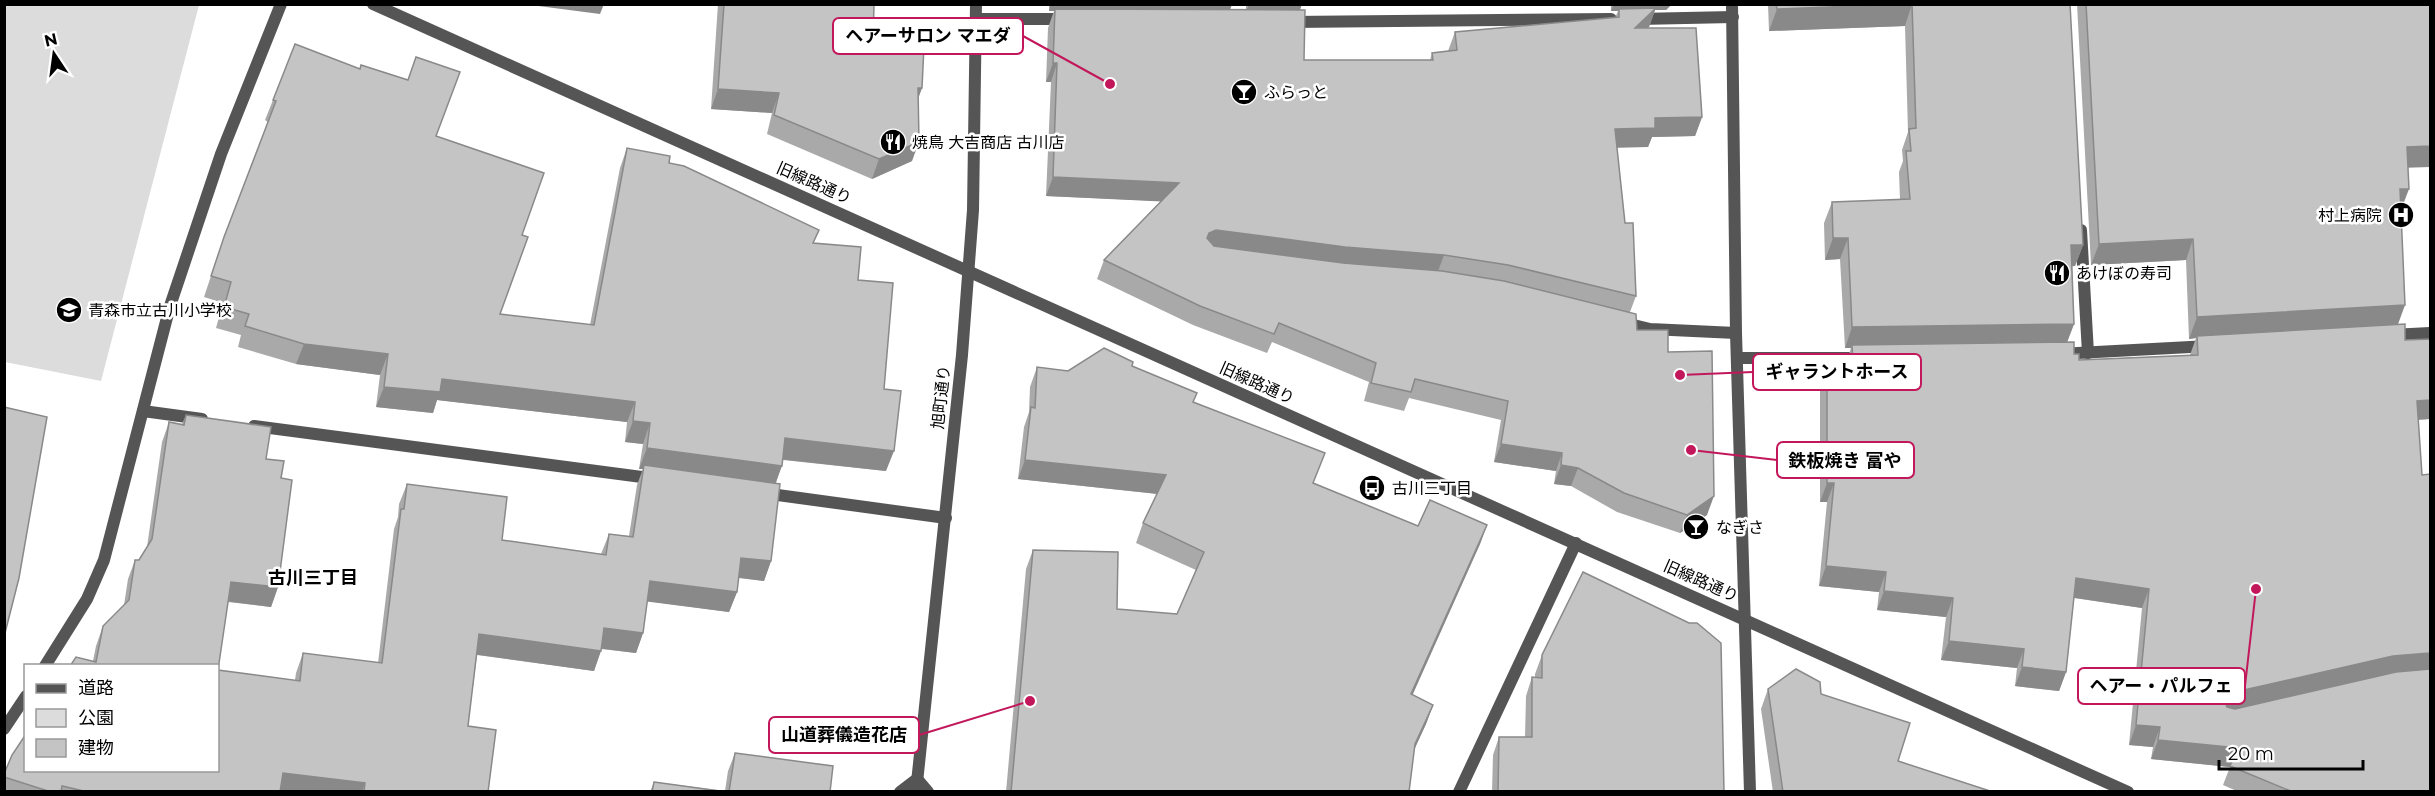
<svg xmlns="http://www.w3.org/2000/svg" width="2435" height="796" font-family="Montserrat,'Noto Sans JP',sans-serif">
  <style>
    .green { fill: #dcdcdc }
    .lines { fill: none; stroke-linecap: round; stroke-linejoin: round }
    .service { stroke: #555; stroke-width: 12 }
    .minor { stroke: #555; stroke-width: 12 }
    .tertiary { stroke: #555; stroke-width: 12 }
    .wall { fill: #a9a9a9 }
    .shaded-wall { fill: #898989 }
    .building { fill: #c4c4c4; stroke: #898989; stroke-width: 1.5 }
    .labels { text-anchor: middle; dominant-baseline: central; stroke-width: 5; stroke-linejoin: round; paint-order: stroke }
    .poi-label { font-size: 16px; fill: #000; stroke: #fff; text-anchor: start }
    .street-label { font-size: 16px; fill: #000; stroke: #fff }
    .neighbourhood-label { font-size: 18px; font-weight: bold; fill: #000; stroke: #fff }
    .leader { fill: none; stroke: #c2185b; stroke-width: 2 }
    .callout-dot { fill: #c2185b; stroke: #fff; stroke-width: 2 }
    .callout { fill: #fff; stroke: #c2185b; stroke-width: 2 }
    .callout-label { font-size: 18px; text-anchor: middle; font-weight: bold; fill: #000 }
  </style>
  <rect width="100%" height="100%" fill="#fff"/>
  <path class="green" d="M4,5h195l-98,376 -96,-19z"/>
  <g class="lines">
    <g class="service">
      <path d="M976,19h89"/>
      <path d="M1638,19l95,-2"/>
      <path d="M1290,22l321,-3"/>
      <path d="M2081,230l7,123"/>
      <path d="M1621,322l29,7 86,4"/>
      <path d="M1459,792l117,-249"/>
    </g>
    <g class="minor">
      <path d="M1732,4l4,329 14,459"/>
      <path d="M2391,335l39,-2"/>
      <path d="M2059,354l150,-8"/>
      <path d="M1737,358h127"/>
      <path d="M143,411l59,8"/>
      <path d="M254,426l403,53"/>
      <path d="M763,493l183,25"/>
      <path d="M45,666l42,-67 17,-39 66,-254 51,-152 60,-150"/>
      <path d="M4,729l22,-33"/>
      <path d="M900,792l17,-13 11,13"/>
    </g>
    <g class="tertiary">
      <path d="M373,4l1755,788"/>
      <path d="M916,792l46,-437 11,-145 3,-206"/>
    </g>
  </g>
  <g class="wall">
    <path d="M718,4h156l-1,40 49,44 -4,10 -6,63 -40,18 -105,-45 5,-21 -61,-4z"/>
    <path d="M1049,4h183l-2,6h16v-6h56l-3,6 5,50h126l2,-7 16,-2 7,-19 160,-14 3,-7h-7v-7h61l-6,6h-11l-6,17 -1,1 54,89 -7,19 -43,1 -4,10h-31l8,76 11,73 -6,16 7,18 31,22 39,163 -27,18 -63,-21 -46,-26 -17,-2 2,-13 -62,-9 7,-42 -92,-22 -5,13 -40,-10 5,-19 -97,-40 -5,11 -74,-28 -96,-46 7,-19 57,-59 -115,-5 5,-114h-5l2,-54 6,-17h-5z"/>
    <path d="M1768,4h302l13,241 -8,21h-3l2,58 -7,18 12,18 111,-5 6,-17 -7,1 -3,-79 -95,5 -14,-261h353l-22,164 -7,42h-1l-2,114 7,16 25,-1v80l-12,1 12,372h-191l-16,-7 7,-18 -79,-8 2,-12 -24,-2 13,-137 -68,-10 -8,74 -7,19 -44,-5 2,-18 -76,-8 5,-43 -69,-7 2,-18 -60,-6 8,-84h-7v-120l7,-19h19l5,-15h-6l-5,-89 -15,1 -1,-37 8,-21 68,-2 -1,-28 4,-11 -1,-11 6,-18 -3,-106 -136,5z"/>
    <path d="M273,100l163,36 86,99 -22,79 90,11 30,-157 7,-20 42,15 145,80 44,37 26,109 2,82 -103,-11 -7,23 -5,78 -7,20 -26,-3 -1,14 -8,20 -82,-11 -4,32 -7,20 -35,-4 -7,22 -117,-16 -9,71 20,66h-484v-18l66,-108 23,-5 3,-15 7,-20 21,-21 4,-26 7,-19h4l8,-13 15,-105 7,-20 13,2 4,-9 80,44 15,19 -3,109 -7,20 -43,-5 -10,68 77,10 1,-7 7,-20 75,10 16,-134 4,-12 1,-13 8,-20 95,56 99,14 8,-20 20,2 8,-51 6,-16h-4l4,-25 -18,-2 2,-20 -190,-22 -4,13 -57,-6 4,-32 -84,-11 -58,-17 3,-12 -25,-7 7,-25 -19,-6 20,-60 44,-115 -3,-2z"/>
    <path d="M1132,366l61,36 121,81 104,43 69,-1 -7,19 -68,151 21,10 -7,19 -12,26 -5,42h-403l20,-223 7,-19 84,59 60,5 19,-44 -60,-27 7,-20 14,-29 -139,-15 6,-52 5,-15 1,-25 7,-20 31,4z"/>
    <path d="M1542,655l182,137h-232l1,-37 6,-18h26l1,-41 6,-19h3v-3z"/>
    <path d="M1768,689l53,5 77,67 95,31h-220l-12,-83z"/>
    <path d="M735,753l95,39h-180l4,-10 71,9 3,-20z"/>
  </g>
  <g class="shaded-wall">
    <path d="M523,4h81l-4,10z"/>
    <path d="M1051,4h181l-3,8 -174,-3 -1,2h-5z"/>
    <path d="M1249,4h53l-3,9 -53,-1z"/>
    <path d="M1614,4h58l-6,6h-11l-6,17 -20,20 -10,-38 -1,2h-7z"/>
    <path d="M1912,4l-7,22 -136,5 8,-22z"/>
    <path d="M1053,63h4l-6,19h-5z"/>
    <path d="M918,88h4l-7,19z"/>
    <path d="M718,89l61,4 -7,20 -61,-4z"/>
    <path d="M1702,117l-7,19 -43,1 -4,10 -39,1 6,-19 40,-11z"/>
    <path d="M919,142l-7,19 -40,18 7,-20z"/>
    <path d="M2430,146v21l-31,1 8,-21z"/>
    <path d="M1053,177l126,6 -7,19 -126,-6z"/>
    <path d="M2400,189h9l-8,21h-9z"/>
    <path d="M1216,230l228,25 -7,19 -235,-22 7,-19z"/>
    <path d="M1833,238h15l-8,21 -15,1z"/>
    <path d="M2193,239l-7,21 -95,5 8,-21z"/>
    <path d="M2071,245h12l-8,21 -11,1z"/>
    <path d="M2405,305l-8,22 -200,9 -1,2 -7,1 8,-22z"/>
    <path d="M2074,324l-8,21h-214l-1,3h-6l7,-21z"/>
    <path d="M304,344l84,10 -8,21 -84,-11z"/>
    <path d="M442,379l193,23 -8,20 -190,-22 -4,13 -57,-6 8,-20z"/>
    <path d="M2430,400v19l-20,1 7,-19z"/>
    <path d="M633,421l17,2 -7,21 -18,-2z"/>
    <path d="M785,438l109,13 -8,20 -108,-12z"/>
    <path d="M1501,444l61,9 -6,18 -62,-9z"/>
    <path d="M647,448l135,18 -8,21 -130,-22 -1,4h-4z"/>
    <path d="M1025,460l141,15 -7,19 -141,-15z"/>
    <path d="M1561,465l17,3 -7,18 -17,-2z"/>
    <path d="M1827,483h7l-7,19h-7z"/>
    <path d="M1714,496l-7,19 -27,18 7,-18z"/>
    <path d="M1487,525l-7,19 -76,170 7,-20z"/>
    <path d="M741,558l30,3 -7,20 -30,-4z"/>
    <path d="M1826,566l60,6 -7,20 -60,-6z"/>
    <path d="M2076,578l73,11 -7,19 -73,-11z"/>
    <path d="M650,581l87,11 -8,20 -86,-11z"/>
    <path d="M231,582l47,5 -7,20 -47,-6z"/>
    <path d="M1884,591l69,7 -7,19 -69,-7z"/>
    <path d="M604,628l39,5 -7,20 -39,-5z"/>
    <path d="M479,634l122,17 -7,20 -122,-17z"/>
    <path d="M1949,641l75,8 -7,19 -76,-8z"/>
    <path d="M2430,653v17l-206,42 1,-10 6,-9 162,-37z"/>
    <path d="M2022,667l44,5 -7,19 -44,-5z"/>
    <path d="M1433,705l-7,19 -18,39 7,-19z"/>
    <path d="M2136,725l24,2 -7,20 -24,-2z"/>
    <path d="M2158,740l80,8 -8,19 -79,-8z"/>
    <path d="M283,773l82,10 -3,9h-86z"/>
  </g>
  <g class="building">
    <path d="M724,4h150l-1,40 51,2 -2,42h-4l1,54 -40,17 -105,-44 5,-22 -61,-4z"/>
    <path d="M1776,4h129l-128,5z"/>
    <path d="M1912,4h158l13,241h-12l3,79 -222,3 -4,-89h-15l-1,-36 78,-3 -4,-48h5l-2,-22 7,-1z"/>
    <path d="M2086,4h344v142l-23,1 2,42h-9l5,116 -208,12 -4,-78 -94,5z"/>
    <path d="M1656,8l-21,20h61l6,89 -47,1v10l-40,1 10,94h8l3,73 -128,-31 -64,-10 -99,-8 -129,-17 -7,3 -2,5 7,8 129,17 99,8 62,10 132,33 1,16h31v22l44,-1 2,145 -27,19 -63,-22 -46,-25 -17,-3 1,-12 -61,-9 7,-43 -93,-22 -4,13 -40,-9 5,-20 -97,-40 -5,11 -74,-28 -96,-46 75,-77 -126,-6 4,-114h-4l2,-54 250,1 -1,50h129l-1,-7 25,-3 -2,-18 164,-15v-8z"/>
    <path d="M295,44l65,25 1,-4 47,15 8,-23 44,15 -24,64 108,37 -22,62 6,2 -28,77 94,11 33,-177 43,8 -1,7 15,3 135,64 -6,13 48,4 -3,33 35,3 -9,106 17,2 -7,60 -109,-13 -3,28 -135,-18 3,-25 -17,-2 2,-19 -193,-23 -2,13 -56,-5 4,-33 -84,-10 -59,-18 4,-12 -25,-7 7,-25 -20,-6 13,-39 52,-136 -3,-1z"/>
    <path d="M2405,324v16l25,-1v61l-13,1 5,74 8,-1v179l-37,3 -162,37 -6,9 2,5 8,2 161,-37 34,-3v123h-137l-63,-26 8,-18 -80,-8 2,-13 -24,-2 13,-136 -73,-11 -10,94 -44,-5 2,-18 -75,-8 4,-43 -69,-7 2,-19 -60,-6 8,-83h-7v-120h26l-1,-18 222,-3v12h5v6l119,-5 -1,-19z"/>
    <path d="M1104,348l29,14 -1,4 65,27 -4,9 132,51 -12,30 105,43 12,-26 57,25 -76,169 22,11 -18,39 -6,48h-398l22,-242 85,2 -1,57 60,5 27,-62 -61,-29 23,-48 -141,-15 6,-53 4,1 2,-41 31,4z"/>
    <path d="M4,407l43,10 -28,161 -15,59z"/>
    <path d="M186,415l85,12 -5,32 18,2 -3,17 11,2 -14,107 -47,-5 -13,88 82,11 3,-28 79,10 19,-154h3l3,-25 100,13 -5,43 104,15 3,-21 24,3 11,-72 136,19 -9,77 -30,-3 -4,34 -87,-11 -7,52 -39,-5 -3,23 -122,-17 -11,92 28,4 -8,62h-124l1,-9 -82,-10 -3,19h-192l-26,-6 -1,6h-10l-47,-15v-3l8,-19 14,-21v37h192v-105h-148l6,-9 20,5 7,-36 26,-26 6,-40h4l13,-21 17,-117 15,3z"/>
    <path d="M1583,572l106,51h8l24,20 3,149h-226l1,-55h33v-60l10,1v-23z"/>
    <path d="M1796,669l24,13 1,12 89,29 -12,38 95,31h-210l-15,-103z"/>
    <path d="M735,753l98,13 -3,26h-101z"/>
    <path d="M654,782l73,10h-75z"/>
  </g>
  <defs>
    <g id="bar-disc" transform="scale(1.35)"><circle r="9.5" fill="#000" stroke="#fff"/><path d="M-6-5H6L.8 .8V4.5H3.5V6h-7V4.5H-.8V.8Z" fill="#fff"/></g>
    <g id="restaurant-disc" transform="scale(1.35)"><circle r="9.5" fill="#000" stroke="#fff"/><path d="M-5-6h1v4h1v-4h1v4h1v-4h1v5L-1.5 .5V6h-2V.5L-5-1ZM5-6V6H3V1.5H1.5Q1.5-4 5-6Z" fill="#fff"/></g>
    <g id="hospital-disc" transform="scale(1.35)"><circle r="9.5" fill="#000" stroke="#fff"/><path d="M-5-5h3v3.5h4V-5h3V5h-3V1.5h-4V5h-3Z" fill="#fff"/></g>
    <g id="school-disc" transform="scale(1.35)"><circle r="9.5" fill="#000" stroke="#fff"/><path d="M0-5L7-2L0 1L-7-2ZM-4 1L0 2.5L4 1V4Q0 6-4 4Z" fill="#fff"/></g>
    <g id="bus-disc" transform="scale(1.35)"><circle r="9.5" fill="#000" stroke="#fff"/><path d="M-5-6H5V4H4V6H2V4H-2V6H-4V4H-5ZM-3.5-4V0h7V-4ZM-3.5 1.2v1.5H-2V1.2ZM2 1.2v1.5H3.5V1.2Z" fill="#fff"/></g>
  </defs>
  <g fill-rule="evenodd">
    <use href="#bar-disc" x="1244" y="92"/>
    <use href="#restaurant-disc" x="893" y="142"/>
    <use href="#hospital-disc" x="2401" y="215"/>
    <use href="#restaurant-disc" x="2057" y="273"/>
    <use href="#school-disc" x="69" y="310"/>
    <use href="#bus-disc" x="1372" y="488"/>
    <use href="#bar-disc" x="1696" y="527"/>
  </g>
  <g class="labels">
    <g class="poi-label">
      <text x="1264" y="92">ふらっと</text>
      <text x="912" y="142">焼鳥 大吉商店 古川店</text>
      <text x="2382" y="215" text-anchor="end">村上病院</text>
      <text x="2076" y="273">あけぼの寿司</text>
      <text x="88" y="310">青森市立古川小学校</text>
      <text x="1392" y="488">古川三丁目</text>
      <text x="1716" y="527">なぎさ</text>
    </g>
    <g class="street-label">
      <text transform="translate(814 183) rotate(24)">旧線路通り</text>
      <text transform="translate(1257 383) rotate(24)">旧線路通り</text>
      <text transform="translate(941 397) rotate(-84)">旭町通り</text>
      <text transform="translate(1701 581) rotate(24)">旧線路通り</text>
    </g>
    <g class="neighbourhood-label">
      <text x="313" y="578">古川三丁目</text>
    </g>
  </g>
  <path class="leader" d="M1110 84L1023 36M1680 375L1753 372M1691 450L1777 460M2256 589L2245 686M1030 701L919 735"/>
  <g class="callout-dot">
    <circle cx="1110" cy="84" r="6"/>
    <circle cx="1680" cy="375" r="6"/>
    <circle cx="1691" cy="450" r="6"/>
    <circle cx="2256" cy="589" r="6"/>
    <circle cx="1030" cy="701" r="6"/>
  </g>
  <g class="callout">
    <rect x="833" y="18" width="190" height="36" rx="6"/>
    <rect x="1753" y="354" width="168" height="36" rx="6"/>
    <rect x="1777" y="442" width="137" height="36" rx="6"/>
    <rect x="2078" y="668" width="167" height="36" rx="6"/>
    <rect x="769" y="717" width="150" height="36" rx="6"/>
  </g>
  <g class="callout-label">
    <text x="928" y="42">ヘアーサロン マエダ</text>
    <text x="1837" y="378">ギャラントホース</text>
    <text x="1845" y="467">鉄板焼き 富や</text>
    <text x="2161" y="692">ヘアー・パルフェ</text>
    <text x="844" y="741">山道葬儀造花店</text>
  </g>
  <rect width="2435" height="796" fill="none" stroke="#000000" stroke-width="12"/>
  <rect x="24" y="664" width="195" height="108" fill="#ffffff" stroke="#999999" stroke-width="1.5"/>
  <rect x="36" y="684" width="30" height="9" fill="#555555" stroke="#999999" stroke-width="1.5"/>
  <text x="78" y="694" font-size="18" fill="#000000">道路</text>
  <rect x="36" y="709" width="30" height="18" fill="#dcdcdc" stroke="#999999" stroke-width="1.5"/>
  <text x="78" y="724" font-size="18" fill="#000000">公園</text>
  <rect x="36" y="739" width="30" height="18" fill="#c4c4c4" stroke="#999999" stroke-width="1.5"/>
  <text x="78" y="754" font-size="18" fill="#000000">建物</text>
  <g transform="translate(54 54) rotate(347)" stroke="#ffffff" stroke-width="4.5" paint-order="stroke">
  <path d="M0-4.5L10 22L0 15L-10 22Z" fill="#000000"/>
  <text y="-9" font-size="16" font-weight="bold" text-anchor="middle" fill="#000000">N</text>
  </g>
  <path d="M2219 760v9h144v-9" fill="none" stroke="#000000" stroke-width="3"/>
  <text x="2228" y="760" font-size="18" fill="#000000" stroke="#ffffff" stroke-width="4.5" paint-order="stroke">20 m</text>
</svg>
